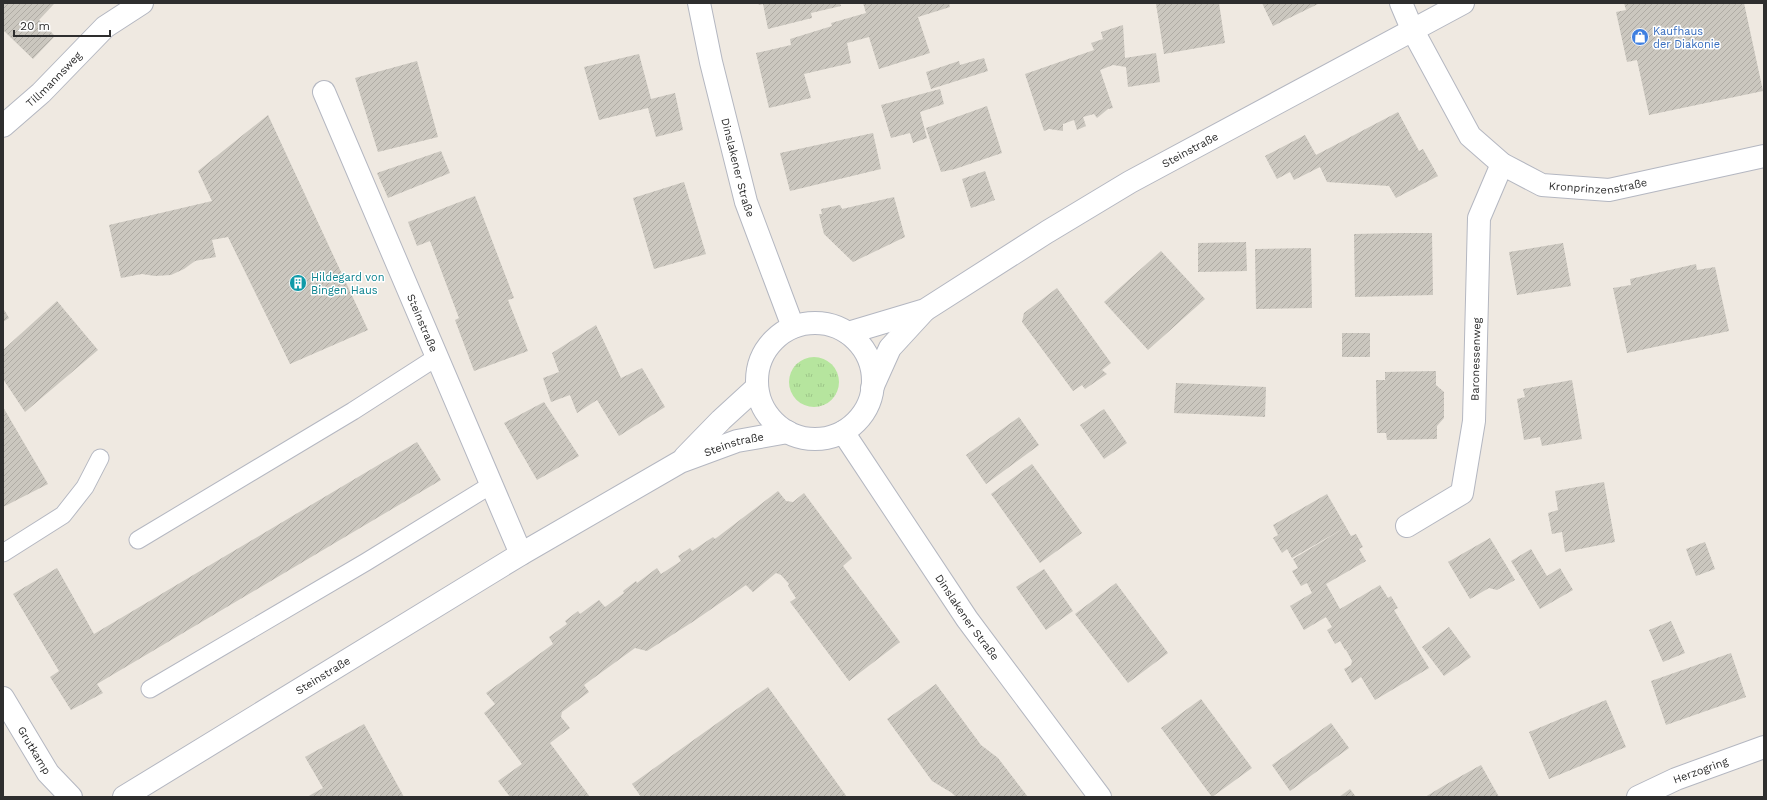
<svg xmlns="http://www.w3.org/2000/svg" width="1767" height="800" font-family="'Work Sans',sans-serif">
  <style>
    .grass { fill: url(#grass-tufts) }
    .building { fill: url(#building-hatch) }
    .lines { fill: none; stroke-linecap: round; stroke-linejoin: round }
    .service-casing { stroke: #b4b7c1; stroke-width: 19 }
    .minor-casing { stroke: #b4b7c1; stroke-width: 24 }
    .tertiary-casing { stroke: #b4b7c1; stroke-width: 24 }
    .secondary-casing { stroke: #b4b7c1; stroke-width: 24 }
    .service { stroke: #fff; stroke-width: 17 }
    .minor { stroke: #fff; stroke-width: 22 }
    .tertiary { stroke: #fff; stroke-width: 22 }
    .secondary { stroke: #fff; stroke-width: 22 }
    .labels { text-anchor: middle; dominant-baseline: central; stroke-width: 3; stroke-linejoin: round; paint-order: stroke }
    .shop-label { font-size: 11px; fill: #366cbe; stroke: #fff; text-anchor: start }
    .street-label { font-size: 11px; fill: #2e2e2e; stroke: #fff }
    .culture-label { font-size: 11px; fill: #0d838f; stroke: #fff; text-anchor: start }
  </style>
  <defs>
    <pattern id="grass-tufts" width="24" height="20" patternUnits="userSpaceOnUse"><rect width="24" height="20" fill="#b6e59e"/><path d="M3 7l-1-3M5 7V3M7 7l1-3M15 17l-1-3M17 17v-4M19 17l1-3" fill="none" stroke="#9dc588"/></pattern>
    <pattern id="building-hatch" width="6" height="6" patternUnits="userSpaceOnUse"><rect width="6" height="6" fill="#cbc7bf"/><path d="M-1 1l2-2M0 6l6-6M5 7l2-2" fill="none" stroke="#afaba4"/></pattern>
  </defs>
  <rect width="100%" height="100%" fill="#efe9e1"/>
  <circle class="grass" cx="814" cy="382" r="25"/>
  <g class="building">
    <path d="M3,3l51,1 -15,16 16,16 -22,23 -30,-29z"/>
    <path d="M758,3h82l1,3 -30,7 1,5 -44,11 -5,-25 -4,1z"/>
    <path d="M863,3h86l1,4 -32,10 12,36 -51,16 -10,-32 -22,6 4,20 -47,11 7,24 -42,10 -13,-55 35,-8 -1,-6 42,-13 -1,-3 35,-10z"/>
    <path d="M1163,3h56l6,40 -61,11 -8,-50z"/>
    <path d="M1262,3h58l-47,23z"/>
    <path d="M1624,3h120l19,88 -114,24 -12,-55 -10,2 -11,-50 10,-2z"/>
    <path d="M1123,25l2,33 31,-5 4,29 -32,5 -2,-20 -13,-2 -13,5 13,38 -5,1 -11,9 -3,-4 -11,3 3,9 -9,4 -3,-10 -11,4v7l-14,-2 -5,2 -19,-57 69,-24 -3,-7 12,-4 -2,-7z"/>
    <path d="M639,54l12,45 24,-6 8,37 -27,7 -8,-29 -49,12 -15,-53z"/>
    <path d="M984,58l4,13 -57,18 -5,-17 33,-11 1,4z"/>
    <path d="M417,61l21,76 -60,15 -23,-74z"/>
    <path d="M940,89l4,15 -24,8 7,26 -14,5 -3,-10 -19,5 -10,-33z"/>
    <path d="M987,106l15,47 -47,16 -14,3 -15,-44z"/>
    <path d="M1398,112l21,39 4,-2 15,27 -42,22 -7,-12 -62,-4 -7,-15 -26,13 -4,-8 -13,7 -12,-23 40,-21 11,20z"/>
    <path d="M268,115l100,215 -78,34 -62,-127 -16,3 4,17 -21,4 -11,8 -13,6 -16,1 -13,-2 -21,4 -12,-53 103,-24 -14,-30z"/>
    <path d="M873,133l8,36 -91,22 -10,-38z"/>
    <path d="M441,151l9,22 -62,25 -11,-25z"/>
    <path d="M985,171l10,29 -24,8 -9,-29z"/>
    <path d="M684,182l22,72 -52,15 -21,-71z"/>
    <path d="M475,196l39,102 -6,2 20,51 -54,20 -19,-51 4,-2 -29,-77 -13,5 -9,-24z"/>
    <path d="M894,197l11,40 -52,25 -29,-28 -5,-20h3l-1,-5 19,-4 2,4z"/>
    <path d="M1401,233h31l1,62 -78,2 -1,-63z"/>
    <path d="M1246,242l1,29 -49,1v-29z"/>
    <path d="M1563,243l8,43 -54,9 -8,-43z"/>
    <path d="M1311,248l1,60 -56,1 -1,-60z"/>
    <path d="M1161,251l44,48 -57,51 -44,-48z"/>
    <path d="M1696,264l1,6 18,-3 14,64 -102,22 -14,-65 18,-3 -1,-6z"/>
    <path d="M1057,288l54,75 -9,7 5,4 -22,15 -3,-4 -9,6 -51,-69 2,-9z"/>
    <path d="M57,301l41,49 -73,62 -22,-33v-29z"/>
    <path d="M3,308l6,10 -6,4z"/>
    <path d="M596,325l25,53 21,-10 23,39 -46,29 -22,-36 -20,13 -7,-18 -19,7 -8,-24 16,-6 -7,-19z"/>
    <rect x="1342" y="333" width="28" height="24"/>
    <path d="M1436,371v14l8,7v26l-7,8v13l-50,1 -1,-7h-9l-1,-53h9v-8z"/>
    <path d="M1572,380l10,59 -40,7 -2,-9 -16,3 -7,-41 8,-2 -2,-8z"/>
    <path d="M1176,383l90,4 -1,30 -91,-4z"/>
    <path d="M544,402l35,54 -42,24 -33,-57z"/>
    <path d="M3,407l45,77 -45,23z"/>
    <path d="M1104,409l23,34 -23,16 -24,-34z"/>
    <path d="M1019,417l20,28 -53,39 -20,-29z"/>
    <path d="M417,442l24,38 -344,204 6,9 -32,17 -21,-33 9,-6 -46,-77 44,-26 37,66z"/>
    <path d="M1032,464l50,69 -42,30 -49,-69z"/>
    <path d="M1604,482l11,60 -50,10 -3,-20 -10,2 -4,-21 10,-3 -3,-19z"/>
    <path d="M778,491l8,10 7,1 11,-9 48,65 -9,8 57,76 -51,39 -59,-79 6,-4 -8,-12 1,-2 -8,-9 -5,-2 -23,19 -7,-7 -52,36 -47,30 -12,-3 -51,37 5,7 -27,20 -1,5 9,11 -20,15 40,54h-80l-12,-16 24,-17 -38,-51 11,-9 -9,-11 67,-49 -4,-7 18,-13 -2,-3 13,-10 2,3 19,-14 6,7 19,-14 -1,-2 13,-10 1,2 20,-15 4,6 20,-13 -3,-5 12,-8 2,3 21,-14 2,2z"/>
    <path d="M1327,494l19,33 -54,31 -5,-9 -5,4 -9,-15 5,-3 -5,-10z"/>
    <path d="M1346,527l5,9 5,-2 7,13 -4,2 7,12 -40,23 14,25 40,-24 8,13 3,-2 7,12 -4,2 35,58 -54,32 -14,-23 -9,6 -8,-14 7,-4 1,-4 -6,-11 6,-3 -7,3 -5,-9 -5,3 -8,-14 5,-3 -6,-10 -22,13 -14,-24 22,-13 -5,-10 -6,3 -9,-15 6,-3 -5,-9z"/>
    <path d="M1490,538l25,42 -18,10 -8,-2 -19,11 -22,-37z"/>
    <path d="M1705,542l10,27 -19,7 -10,-27z"/>
    <path d="M1531,549l16,27 13,-8 13,22 -33,19 -29,-48z"/>
    <path d="M1044,569l29,42 -27,19 -30,-43z"/>
    <path d="M1116,583l52,70 -40,30 -53,-69z"/>
    <path d="M1671,621l14,32 -22,9 -14,-32z"/>
    <path d="M1449,627l22,30 -27,19 -22,-29z"/>
    <path d="M1731,653l15,44 -80,28 -15,-44z"/>
    <path d="M936,684l45,61 17,13 30,39h-72l-4,-4 -20,-12 -45,-62z"/>
    <path d="M768,687l79,110h-206l-9,-13z"/>
    <path d="M1201,699l51,69 -40,29 -51,-69z"/>
    <path d="M1606,700l20,47 -77,32 -20,-47z"/>
    <path d="M1331,723l18,25 -59,43 -18,-26z"/>
    <path d="M364,724l40,73h-97l16,-9 -18,-31z"/>
    <path d="M1481,765l18,32h-74l20,-12z"/>
    <path d="M1350,789l6,8h-17z"/>
  </g>
  <g class="lines">
    <g class="service-casing">
      <g id="service">
        <path d="M138,540l215,-129 84,-54"/>
        <path d="M3,553l60,-38 22,-28 15,-29"/>
        <path d="M150,689l216,-127 125,-77"/>
      </g>
    </g>
    <g class="minor-casing">
      <g id="minor">
        <path id="s1" d="M1401,3l11,26 58,107 32,28 40,21 67,5 155,-34"/>
        <path id="s2" d="M324,92l197,462"/>
        <path id="s3" d="M3,126l38,-33 64,-66 37,-24"/>
        <path id="s4" d="M1407,526l55,-33 12,-72 5,-203 23,-54"/>
        <path id="s5" d="M1638,797l38,-18 88,-32"/>
      </g>
    </g>
    <g class="tertiary-casing">
      <g id="tertiary">
        <path id="s6" d="M848,333l77,-23 122,-78 83,-50 333,-179"/>
        <path d="M872,388l18,-40 34,-37"/>
        <path d="M685,457l36,-37 36,-33"/>
        <path id="s7" d="M3,698l45,75 23,24"/>
        <path id="s8" d="M124,797l397,-243 159,-92 57,-21 51,-9"/>
      </g>
    </g>
    <g class="secondary-casing">
      <g id="secondary">
        <path id="s9" d="M699,3l12,59 35,140 47,125"/>
        <circle cx="815" cy="381" r="58"/>
        <path id="s10" d="M843,432l124,187 133,178"/>
      </g>
    </g>
    <use href="#service" class="service"/>
    <use href="#minor" class="minor"/>
    <use href="#tertiary" class="tertiary"/>
    <use href="#secondary" class="secondary"/>
  </g>
  <defs>
    <g id="shop-disc" transform="scale(0.9)"><circle r="9.5" fill="#3f7fe0" stroke="#fff"/><path d="M-5-2.5h2.3a2.7 3.5 0 0 1 5.4 0H5L5.5 6h-11ZM-1.5-2.5h3a1.5 2.3 0 0 0-3 0Z" fill="#fff"/></g>
    <g id="building-disc" transform="scale(0.9)"><circle r="9.5" fill="#0f9aa8" stroke="#fff"/><path d="M-4-6H4V6H1V3H-1V6H-4ZM-2.5-4.3h1.7v1.8h-1.7ZM.8-4.3h1.7v1.8H.8ZM-2.5-1h1.7V.8h-1.7ZM.8-1h1.7V.8H.8Z" fill="#fff"/></g>
  </defs>
  <g fill-rule="evenodd">
    <use href="#shop-disc" x="1640" y="37"/>
    <use href="#building-disc" x="298" y="283"/>
  </g>
  <g class="labels">
    <g class="shop-label">
      <text x="1653" y="31">Kaufhaus<tspan x="1653" dy="13">der Diakonie</tspan></text>
    </g>
    <g class="street-label">
      <text stroke="none"><textPath href="#s3" startOffset="69">Tillmannsweg</textPath></text>
      <text stroke="none"><textPath href="#s6" startOffset="390">Steinstraße</textPath></text>
      <text stroke="none"><textPath href="#s9" startOffset="169">Dinslakener Straße</textPath></text>
      <text stroke="none"><textPath href="#s1" startOffset="294">Kronprinzenstraße</textPath></text>
      <text stroke="none"><textPath href="#s2" startOffset="251">Steinstraße</textPath></text>
      <text stroke="none"><textPath href="#s4" startOffset="199">Baronessenweg</textPath></text>
      <text stroke="none"><textPath href="#s8" startOffset="706">Steinstraße</textPath></text>
      <text stroke="none"><textPath href="#s10" startOffset="223">Dinslakener Straße</textPath></text>
      <text stroke="none"><textPath href="#s8" startOffset="233">Steinstraße</textPath></text>
      <text stroke="none"><textPath href="#s7" startOffset="61">Grutkamp</textPath></text>
      <text stroke="none"><textPath href="#s5" startOffset="68">Herzogring</textPath></text>
    </g>
    <g class="culture-label">
      <text x="311" y="277">Hildegard von<tspan x="311" dy="13">Bingen Haus</tspan></text>
    </g>
  </g>
  <rect width="1767" height="800" fill="none" stroke="#2e2e2e" stroke-width="8"/>
  <path d="M14 30v6h96v-6" fill="none" stroke="#2e2e2e" stroke-width="2"/>
  <text x="20" y="30" font-size="12" fill="#2e2e2e" stroke="#ffffff" stroke-width="3" paint-order="stroke">20 m</text>
</svg>
